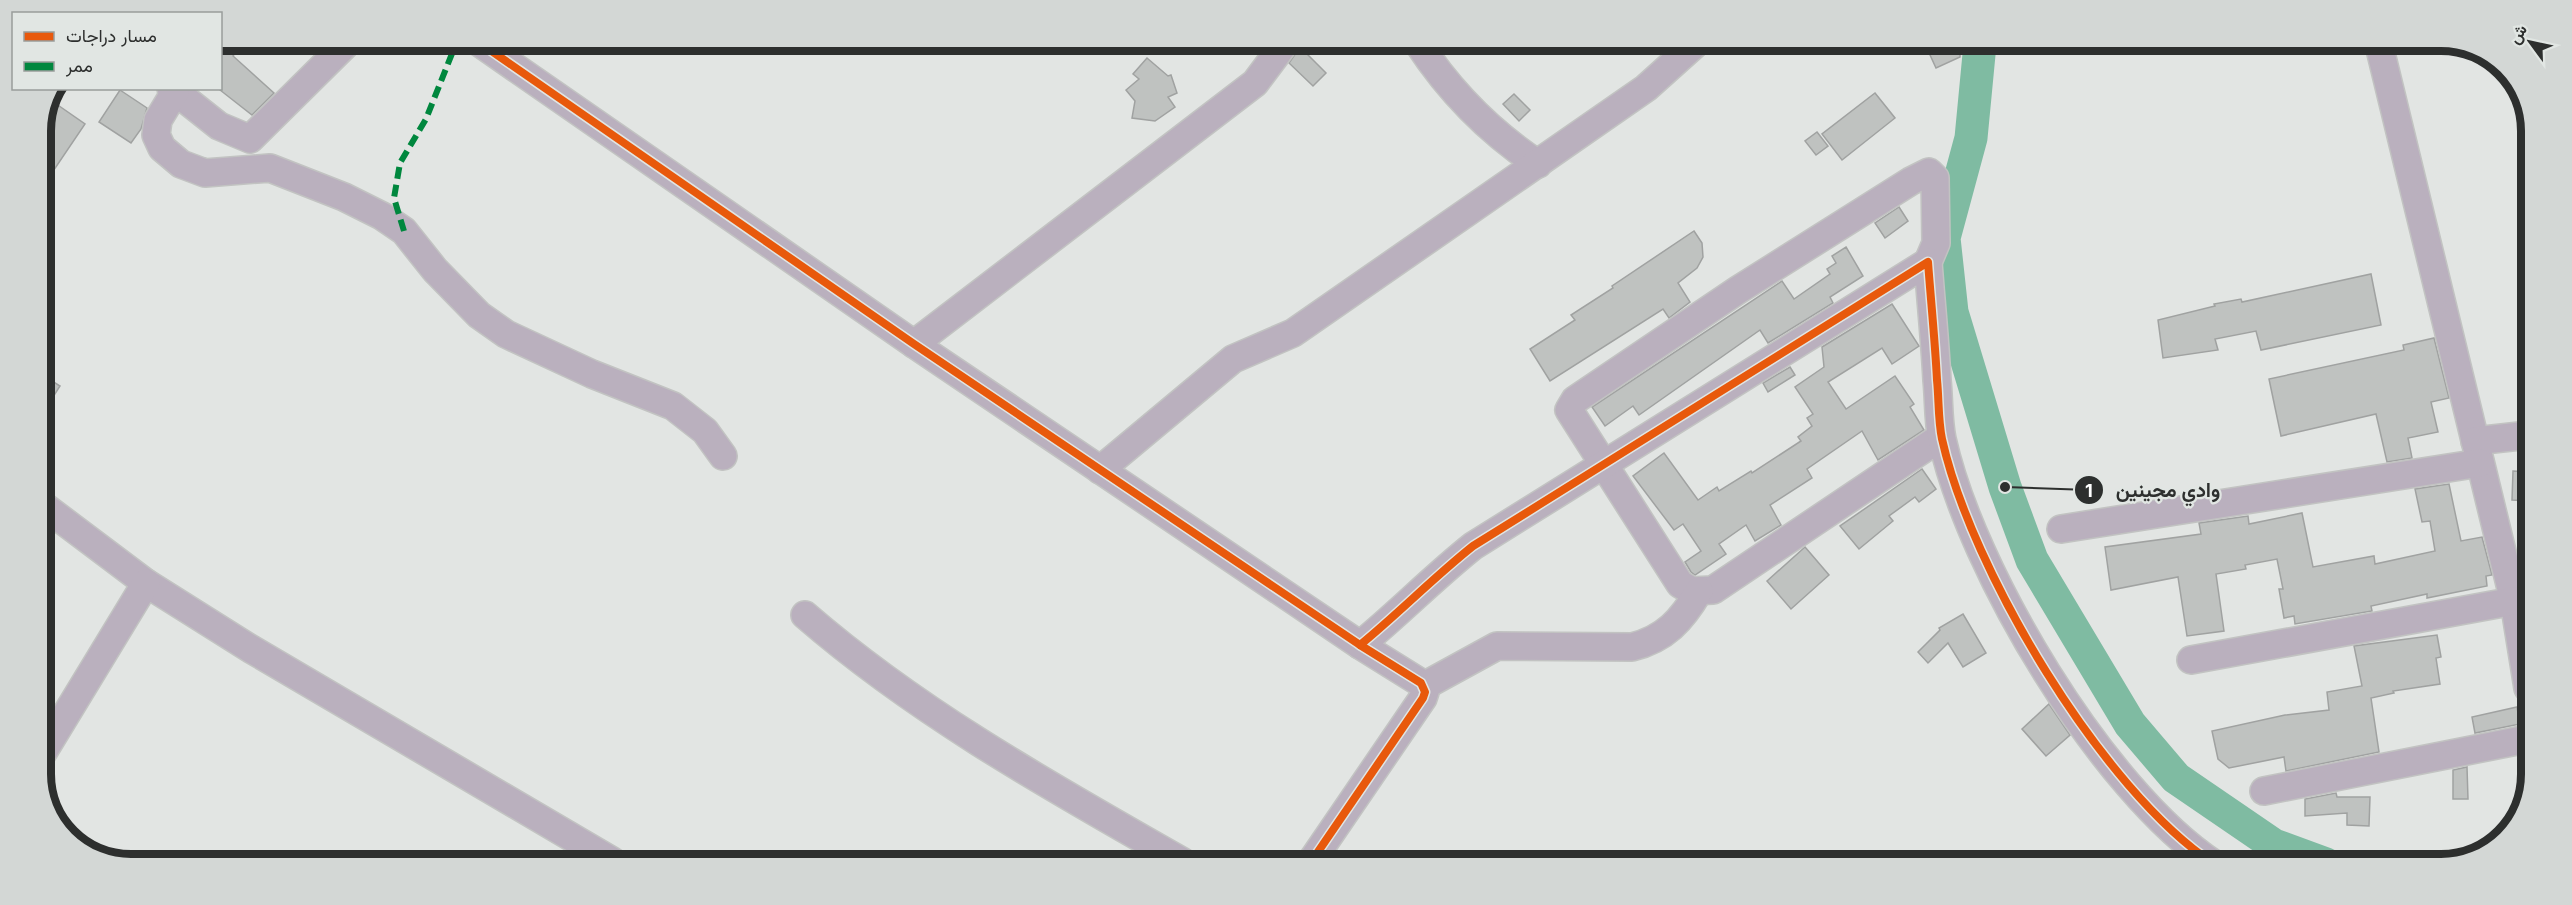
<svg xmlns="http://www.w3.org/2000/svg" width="2572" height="905" font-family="Inter,Vazirmatn,sans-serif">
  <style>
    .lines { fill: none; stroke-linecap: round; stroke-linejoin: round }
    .river { stroke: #7fbba2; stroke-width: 33 }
    .building { fill: #bfc2c0; stroke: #a0a2a1; stroke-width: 1.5 }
    .minor-casing { stroke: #c2c3c2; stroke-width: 30 }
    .minor { stroke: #bab0be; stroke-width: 27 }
    .quiet { stroke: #00873e; stroke-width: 6; stroke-dasharray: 12 6; stroke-linecap: butt }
    .cycleway-casing { stroke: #e1e6e3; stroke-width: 11 }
    .cycleway { stroke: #e8590c; stroke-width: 8 }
    .rim { fill: none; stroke: #2d2f2e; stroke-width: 8 }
    .leader { fill: none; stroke: #2d2f2e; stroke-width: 2 }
    .callout-dot { fill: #2d2f2e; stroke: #e1e6e3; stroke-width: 2 }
    .mark-label { font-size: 18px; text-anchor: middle; font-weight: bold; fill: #fff }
    .callout-label { font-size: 20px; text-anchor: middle; font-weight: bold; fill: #2d2f2e; stroke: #e1e6e3; stroke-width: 4.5; stroke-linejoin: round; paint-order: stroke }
  </style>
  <rect width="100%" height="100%" fill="#e2e5e3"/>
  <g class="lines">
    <path class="river" d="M1980,44l-9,94 -27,100 8,74 53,175 27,73 98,164 46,54 98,67 52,19"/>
  </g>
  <g class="building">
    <path d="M220,41h23l-10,15 41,37 -22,22 -32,-25z"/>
    <path d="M1925,44h35v13l-24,11z"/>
    <path d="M1300,47l26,26 -13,13 -24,-23z"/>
    <path d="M1147,58l21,18 3,-1 6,18 -9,4 7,10 -20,14 -23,-3 3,-17 -9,-11 13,-11 -6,-5z"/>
    <path d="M120,90l27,18 -6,21 -10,14 -32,-21z"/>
    <path d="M1875,93l20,25 -53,42 -20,-26z"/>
    <path d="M1514,94l16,16 -11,11 -16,-17z"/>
    <path d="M52,101l33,23 -44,65v-63z"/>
    <path d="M1817,132l11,14 -12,9 -11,-14z"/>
    <path d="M1899,207l9,14 -23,17 -10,-15z"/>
    <path d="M1694,231l8,12 1,14 -6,11 -19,15 12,19 -21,16 -6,-9 -113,72 -20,-32 45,-29 -4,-5 42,-27 -1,-2z"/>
    <path d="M1846,247l17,29 -33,21 3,6 -65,40 -8,-13 -121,85 -6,-9 -28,20 -13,-19 190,-126 12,18 36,-25 -3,-5 9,-6 -4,-7z"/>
    <path d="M2371,274l10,51 -120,25 -5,-19 -41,8 3,11 -55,8 -5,-38 57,-14 -1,-2 27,-5 1,3z"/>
    <path d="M1892,304l27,42 -27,18 -10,-16 -54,34 18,27 49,-33 19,28 -4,3 14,23 -46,30 -16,-29 -55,38 5,9 -42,27 11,20 -26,16 -9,-16 -27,19 7,10 -31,21 -4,-3 -6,-10 16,-11 -18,-27 -9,6 -41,-54 31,-23 34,47 19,-13 2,4 32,-20 1,2 49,-32 -3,-4 14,-11 -5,-8 6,-4 -18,-27 29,-20 -2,-20z"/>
    <path d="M2434,338l15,60 -18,4 7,30 -30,6 4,20 -25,4 -11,-48 -95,22 -12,-57 135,-29 -1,-5z"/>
    <path d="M1790,367l5,8 -27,17 -5,-9z"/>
    <path d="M41,374l19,12 -19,30z"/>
    <path d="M1922,469l14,20 -17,13 -4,-5 -26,19 4,5 -34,28 -19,-23z"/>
    <path d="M2513,471l16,1v29l-17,-1z"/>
    <path d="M2449,484l12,57 21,-4 10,38 -6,1 1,10 -60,12v-4l-56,12 1,5 -77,13 -1,-8 -10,2 -5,-29h4l-6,-30 -32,6 1,4 -30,5 8,57 -37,5 -9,-59 -67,13 -6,-43 96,-13 -2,-11 49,-7 1,8 53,-11 11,54 61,-11 1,8 60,-13 -5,-30 -8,1 -7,-33z"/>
    <path d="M1805,547l24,28 -38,34 -24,-28z"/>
    <path d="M1963,614l23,39 -23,14 -15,-24 -20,20 -10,-11 22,-22 -1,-2z"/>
    <path d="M2437,635l4,22 -5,1 4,26 -47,7 1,2 -23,5 8,54 -93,19 -2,-14 -55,11 -11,-9 -6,-28 73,-16 44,-5 -2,-18 35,-6 -8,-40z"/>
    <path d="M2049,704l21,31 -24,21 -24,-27z"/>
    <path d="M2517,707l3,17 -45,9 -3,-16z"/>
    <path d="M2467,767l1,32h-15v-29z"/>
    <path d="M2336,793l1,4h33l-1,29 -22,-1v-12l-42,3v-17z"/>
  </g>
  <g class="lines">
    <g class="minor-casing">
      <g id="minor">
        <path d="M477,41l437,303 446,301 61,38 4,9 -2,6 -112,164"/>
        <path d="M1418,43c32,49 70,88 120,121"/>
        <path d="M2379,45l135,556 14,87"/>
        <path d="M171,88l48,38 31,13 99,-98"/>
        <path d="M175,92l-17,28 -2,15 6,13 19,16 24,9 65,-5 74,29 38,19 22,15 31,39 44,45 27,19 86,40 81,32 32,25 18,25"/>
        <path d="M1928,262l8,-19 -1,-65 -6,-6 -18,9 -173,109 -163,110 -6,10 111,174 12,7 21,-1 228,-153"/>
        <path d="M914,344l341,-261 30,-40"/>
        <path d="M2475,441l54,-6"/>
        <path d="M1100,470l133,-111 60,-26 353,-245 49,-44"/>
        <path d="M41,504l105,79 105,66 361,212"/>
        <path d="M2061,529l419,-66"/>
        <path d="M805,615c113,98 248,173 378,247"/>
        <path d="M1360,645c39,-32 74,-68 113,-99l455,-284c3,40 7,79 9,118 2,19 1,40 5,59 29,131 160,351 272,425"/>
        <path d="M2191,660l323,-59"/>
        <path d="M1424,686l73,-40 135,1c33,-8 50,-27 67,-56"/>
        <path d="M42,754l104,-171"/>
        <path d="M2264,791l263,-52"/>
      </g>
    </g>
    <use href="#minor" class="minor"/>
    <path class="quiet" d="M404,231l-10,-33 6,-35 26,-44 31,-78"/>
    <g class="cycleway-casing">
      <g id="cycleway">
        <path d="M477,41l437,303 446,301 61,38 4,9 -2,6 -112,164"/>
        <path d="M1360,645c39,-32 74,-68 113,-99l455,-284c3,40 7,79 9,118 2,19 1,40 5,59 29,131 160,351 272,425"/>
      </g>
    </g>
    <use href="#cycleway" class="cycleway"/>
  </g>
  <path d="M0 0H2572V905H0ZM131 51H2441A80 80 0 0 1 2521 131V774A80 80 0 0 1 2441 854H131A80 80 0 0 1 51 774V131A80 80 0 0 1 131 51Z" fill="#d3d7d5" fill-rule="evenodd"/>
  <path class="rim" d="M131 51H2441A80 80 0 0 1 2521 131V774A80 80 0 0 1 2441 854H131A80 80 0 0 1 51 774V131A80 80 0 0 1 131 51Z"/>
  <path class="leader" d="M2005 487L2089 490"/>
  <g class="callout-dot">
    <circle cx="2005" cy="487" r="6"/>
    <circle cx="2089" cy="490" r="15"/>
  </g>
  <g class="mark-label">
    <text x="2089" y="497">1</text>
  </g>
  <g class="callout-label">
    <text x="2168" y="497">وادي مجينين</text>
  </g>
  <rect x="12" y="12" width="210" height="78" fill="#e1e6e3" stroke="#999d9b" stroke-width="1.5"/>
  <rect x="24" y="32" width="30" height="9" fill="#e8590c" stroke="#999d9b" stroke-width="1.5"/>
  <text x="66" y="42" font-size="18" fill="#2d2f2e">مسار دراجات</text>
  <rect x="24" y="62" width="30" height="9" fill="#00873e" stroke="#999d9b" stroke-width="1.5"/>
  <text x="66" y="72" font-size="18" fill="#2d2f2e">ممر</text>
  <g transform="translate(2530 42) rotate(303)" stroke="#e1e6e3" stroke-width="4.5" paint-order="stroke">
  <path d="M0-4.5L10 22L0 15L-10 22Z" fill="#2d2f2e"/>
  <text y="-9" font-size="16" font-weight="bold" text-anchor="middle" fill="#2d2f2e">ش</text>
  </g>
</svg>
